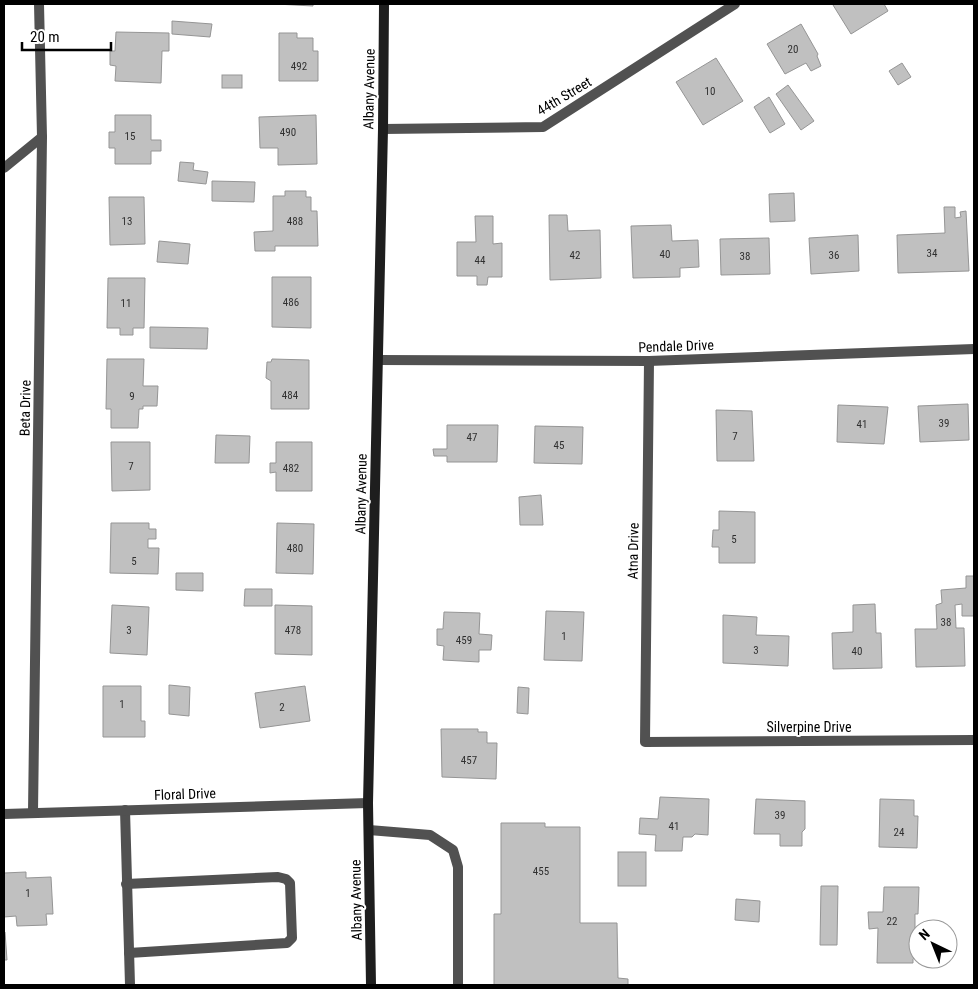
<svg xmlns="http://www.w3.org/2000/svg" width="978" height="989" font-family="'Roboto Condensed',sans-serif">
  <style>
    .building { fill: #c0c0c0; stroke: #959595 }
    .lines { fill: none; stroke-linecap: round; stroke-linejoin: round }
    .lane { stroke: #515151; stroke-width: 10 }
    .street { stroke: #515151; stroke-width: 10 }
    .secondary { stroke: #1e1e1e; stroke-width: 10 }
    .labels { text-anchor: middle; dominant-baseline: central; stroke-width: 4; stroke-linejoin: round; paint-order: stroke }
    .number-label { font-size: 11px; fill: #303030 }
    .street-label { font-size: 14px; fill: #000; stroke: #fff }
  </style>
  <rect width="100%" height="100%" fill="#fff"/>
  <g class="building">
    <path d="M276,4h37v2z"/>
    <path d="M836,4h48l4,7 -37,23 -18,-29z"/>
    <path d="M172,21l40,3 -2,13 -38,-3z"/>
    <path d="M801,24l17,30 -1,2 4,10 -10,5 -5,-8 -21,11 -18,-30z"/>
    <path d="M116,32l53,1v18h-7l-1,32 -46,-2 1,-15 -6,-1v-14h5z"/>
    <path d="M279,33h18v5h16v13h5v30h-39z"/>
    <path d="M716,58l27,43 -40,24 -27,-43z"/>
    <path d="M902,63l9,14 -13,8 -9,-14z"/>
    <rect x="222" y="75" width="20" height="13"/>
    <path d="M788,85l26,36 -13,9 -25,-36z"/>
    <path d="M769,97l16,27 -15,9 -16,-26z"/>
    <path d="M115,115h36v25h10v11h-10v13h-36v-16h-6v-16h6z"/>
    <path d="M316,115l1,49 -39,1v-17h-18l-1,-31z"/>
    <path d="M180,162l14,1 -1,7 15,2 -2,12 -28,-3z"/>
    <path d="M212,181l43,1 -1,20 -42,-1z"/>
    <path d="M285,191h21v6h5v14h6l1,35h-43v5h-20l-1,-19 19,-1v-35h12z"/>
    <path d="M794,193l1,28 -25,1 -1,-28z"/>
    <path d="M109,197h35l1,47 -35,1z"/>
    <path d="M944,207h11v11l6,-1 -1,-5 6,-1 3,60 -71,2 -1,-38 48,-2z"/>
    <path d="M549,215h18l1,16 32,-1 1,48 -51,2z"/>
    <path d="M475,216h18v28l9,-1v34h-14l-1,8h-10v-9h-20v-34h19z"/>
    <path d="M671,225l1,16 26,-1 1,27 -19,1v9l-47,1 -2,-52z"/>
    <path d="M858,235l1,36 -48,3 -2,-36z"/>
    <path d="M769,238l1,36 -49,1 -1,-36z"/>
    <path d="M159,241l31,3 -2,20 -31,-2z"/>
    <path d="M272,277h39v51l-39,-1z"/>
    <path d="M108,278h37l-1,50h-11v7h-13v-7h-13z"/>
    <path d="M150,327l58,1 -1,21 -57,-1z"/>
    <path d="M107,359h37l-1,27h15l-1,20h-14v3h-4l-1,19h-27v-19h-5z"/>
    <path d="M272,359l37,1v49h-38v-28l-5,-3 1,-16h4z"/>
    <path d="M968,404l1,36 -49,2 -2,-36z"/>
    <path d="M838,405l50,2 -4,37 -47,-2z"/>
    <path d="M716,410l36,1 2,50h-37z"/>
    <path d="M447,425h51l-1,37h-50v-6h-13l-1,-7h14z"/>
    <path d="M535,426l48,1 -1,37 -48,-1z"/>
    <path d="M216,435l34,1 -1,27h-34z"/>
    <path d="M111,442h39v48l-38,1z"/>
    <path d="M276,442h36v49h-36v-19l-6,1v-10h6z"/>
    <path d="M541,495l2,30h-23l-1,-28z"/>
    <path d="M719,511l36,1v51h-36v-16h-7l1,-17h6z"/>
    <path d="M111,523h38v6h7v10h-8v9h11l-1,26 -48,-1z"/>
    <path d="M277,523l37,1 -1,50 -37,-1z"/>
    <path d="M176,573h27v18l-27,-1z"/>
    <path d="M966,576h8v40h-12v-12l-7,1 1,23h8l1,38 -49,1 -1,-38h22l-1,-24 6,-2 -1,-13 25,-2z"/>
    <path d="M245,589h27v17h-28z"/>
    <path d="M875,604l1,29h5l1,35 -49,1 -1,-36 21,-1v-27z"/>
    <path d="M112,605l37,2 -2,48 -37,-2z"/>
    <path d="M275,605l37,1v49l-37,-1z"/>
    <path d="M546,611l38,1 -2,49 -38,-1z"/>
    <path d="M444,612l36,1 -1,21 13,1 -1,15h-12v12l-36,-2 1,-14 -7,-1v-16h6z"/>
    <path d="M723,615l34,2 -1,18 33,1 -1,30 -65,-3z"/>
    <path d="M169,685l21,2 -1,29 -20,-2z"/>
    <path d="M103,686h38v35h4v16h-42z"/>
    <path d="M305,686l5,35 -50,7 -5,-35z"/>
    <path d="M518,687l11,1 -1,26 -11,-1z"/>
    <path d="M441,729h37v3h9v11h10l-1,36 -54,-2z"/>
    <path d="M660,797l49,2 -1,36 -13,-1 -3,3h-9l-1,14h-27l1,-16 -17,-1 1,-16 18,1z"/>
    <path d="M756,799l49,2v28l-3,3v14h-22v-12h-26z"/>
    <path d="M880,799l34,1v16h4l-1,32 -38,-1z"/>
    <path d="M501,823h44v4h35v96h37l1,55 10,1v6h-134v-71h7z"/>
    <rect x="618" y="852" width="28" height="34"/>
    <path d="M26,872v6l25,-1 2,37h-7l1,11 -30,1 -1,-10 -12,1v-44z"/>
    <path d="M821,886h17l-1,59h-17z"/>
    <path d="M884,887h35l-1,27h-3v43l-2,2v4h-36l1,-35 -9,1 -1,-17h15z"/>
    <path d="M736,899l24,2 -1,21 -24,-2z"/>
    <path d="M4,932h1l2,28h-3z"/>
  </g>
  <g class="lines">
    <g class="lane">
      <path d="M125,810l5,175"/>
      <path d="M369,830l61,5 23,15 5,17v118"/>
      <path d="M126,884l152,-7 8,2 4,4 2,55 -5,5 -158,10"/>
    </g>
    <g class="street">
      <path d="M383,129l160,-2 192,-123"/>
      <path d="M4,168l38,-31"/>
      <path d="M378,360l271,1 325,-12"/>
      <path d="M649,361l-4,381 329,-2"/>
      <path d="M33,812l9,-675 -3,-133"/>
      <path d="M4,814l364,-11"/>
    </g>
    <path class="secondary" d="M371,985l-3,-182 15,-674 1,-125"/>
  </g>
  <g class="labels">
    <g class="number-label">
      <text x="793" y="49">20</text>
      <text x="299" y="66">492</text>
      <text x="710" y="91">10</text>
      <text x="288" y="132">490</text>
      <text x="130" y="136">15</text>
      <text x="127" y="221">13</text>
      <text x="295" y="221">488</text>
      <text x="932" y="253">34</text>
      <text x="665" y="254">40</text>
      <text x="575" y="255">42</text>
      <text x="834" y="255">36</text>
      <text x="745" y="256">38</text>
      <text x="480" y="260">44</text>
      <text x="291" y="302">486</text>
      <text x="126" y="303">11</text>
      <text x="290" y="395">484</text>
      <text x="132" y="396">9</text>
      <text x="944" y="423">39</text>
      <text x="862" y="424">41</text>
      <text x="735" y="436">7</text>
      <text x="472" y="437">47</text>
      <text x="559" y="445">45</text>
      <text x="131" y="466">7</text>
      <text x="291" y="468">482</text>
      <text x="734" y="539">5</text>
      <text x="295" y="548">480</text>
      <text x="134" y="561">5</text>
      <text x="946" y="622">38</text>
      <text x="129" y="630">3</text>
      <text x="293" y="630">478</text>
      <text x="564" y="636">1</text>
      <text x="464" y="640">459</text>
      <text x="756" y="650">3</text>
      <text x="857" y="651">40</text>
      <text x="122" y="704">1</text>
      <text x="282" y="707">2</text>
      <text x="469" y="760">457</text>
      <text x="780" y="815">39</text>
      <text x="674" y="826">41</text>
      <text x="899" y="832">24</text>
      <text x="541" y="871">455</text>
      <text x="28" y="893">1</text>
      <text x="892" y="921">22</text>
    </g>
    <g class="street-label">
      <text transform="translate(369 89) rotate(-89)">Albany Avenue</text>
      <text transform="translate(564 96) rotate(-31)">44th Street</text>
      <text transform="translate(676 346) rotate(-2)">Pendale Drive</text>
      <text transform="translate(25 408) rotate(-89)">Beta Drive</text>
      <text transform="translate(361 494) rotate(-89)">Albany Avenue</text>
      <text transform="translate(633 551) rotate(-89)">Atna Drive</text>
      <text x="809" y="727">Silverpine Drive</text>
      <text transform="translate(185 794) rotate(-2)">Floral Drive</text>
      <text transform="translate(356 900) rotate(-91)">Albany Avenue</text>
    </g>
  </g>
  <rect width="978" height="989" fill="none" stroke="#000000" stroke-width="10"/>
  <g transform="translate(933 944) rotate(317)"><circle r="24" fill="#ffffff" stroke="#999999"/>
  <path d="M0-4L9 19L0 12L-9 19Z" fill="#000000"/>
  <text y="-8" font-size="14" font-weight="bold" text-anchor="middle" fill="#000000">N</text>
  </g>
  <path d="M22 42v8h89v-8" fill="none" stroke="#000000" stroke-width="2.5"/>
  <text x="30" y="42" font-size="15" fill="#000000" stroke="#ffffff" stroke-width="4" paint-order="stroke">20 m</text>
</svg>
